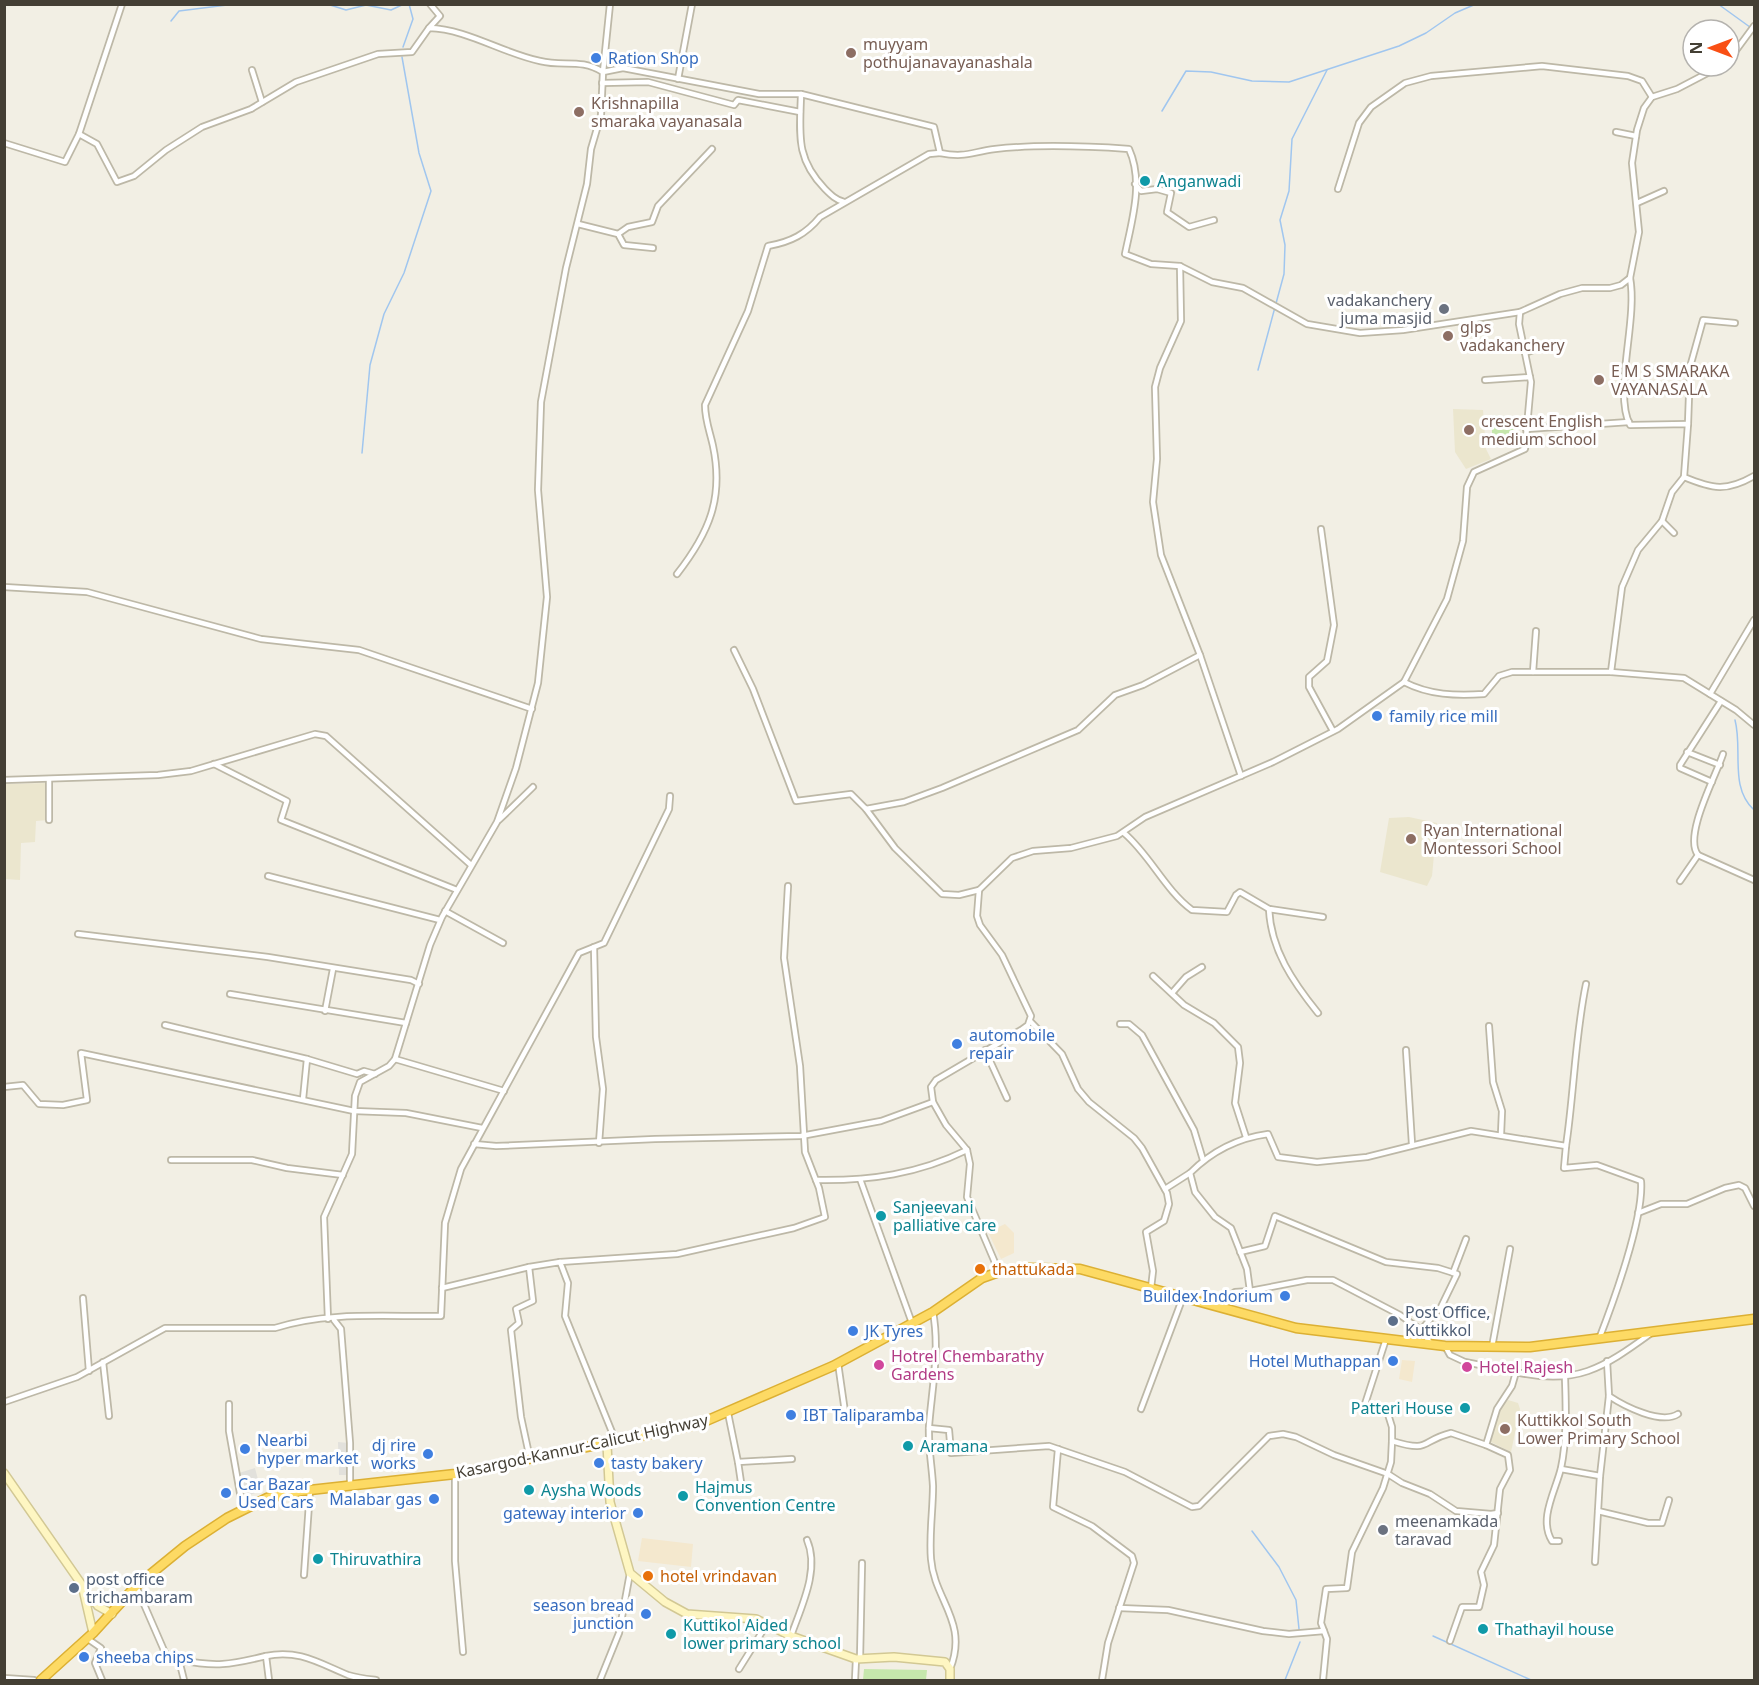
<svg xmlns="http://www.w3.org/2000/svg" width="1759" height="1685" font-family="'Noto Sans',sans-serif">
  <style>
    .commercial { fill: #f4e8ce }
    .education { fill: #ebe6ce }
    .green { fill: #c6e7ac }
    .parking { fill: #e2e1dc }
    .lines { fill: none; stroke-linecap: round; stroke-linejoin: round }
    .stream { stroke: #a0c6ef; stroke-width: 1.5 }
    .street-casing { stroke: #bdb8a7; stroke-width: 8 }
    .secondary-casing { stroke: #d2c894; stroke-width: 10 }
    .highway-casing { stroke: #dcb034; stroke-width: 11 }
    .street { stroke: #fff; stroke-width: 4.5 }
    .secondary { stroke: #fef6c2; stroke-width: 7 }
    .highway { stroke: #fdda64; stroke-width: 8 }
    .education-dot { fill: #8d6e63; stroke: #fff; stroke-width: 2 }
    .shop-dot { fill: #3f7fe0; stroke: #fff; stroke-width: 2 }
    .culture-dot { fill: #0f9aa8; stroke: #fff; stroke-width: 2 }
    .worship-dot { fill: #6b7280; stroke: #fff; stroke-width: 2 }
    .food-dot { fill: #e8710a; stroke: #fff; stroke-width: 2 }
    .service-dot { fill: #5c6f8a; stroke: #fff; stroke-width: 2 }
    .hotel-dot { fill: #d1479c; stroke: #fff; stroke-width: 2 }
    .labels { text-anchor: middle; dominant-baseline: central; stroke-width: 6; stroke-linejoin: round; paint-order: stroke }
    .education-label { font-size: 16px; fill: #785e54; stroke: #fff; text-anchor: start }
    .shop-label { font-size: 16px; fill: #366cbe; stroke: #fff; text-anchor: start }
    .culture-label { font-size: 16px; fill: #0d838f; stroke: #fff; text-anchor: start }
    .worship-label { font-size: 16px; fill: #5b616d; stroke: #fff; text-anchor: end }
    .food-label { font-size: 16px; fill: #c56008; stroke: #fff; text-anchor: start }
    .service-label { font-size: 16px; fill: #4e5e75; stroke: #fff; text-anchor: start }
    .hotel-label { font-size: 16px; fill: #b23c85; stroke: #fff; text-anchor: start }
    .street-label { font-size: 16px; fill: #443f34; stroke: #fff }
  </style>
  <rect width="100%" height="100%" fill="#f2efe4"/>
  <g class="commercial">
    <path d="M1005,1224l9,9v20l-13,6 -13,-27z"/>
    <path d="M1402,1360l13,1 -3,21 -13,-3z"/>
    <path d="M642,1538l51,6 -2,23 -53,-6z"/>
  </g>
  <g class="education">
    <path d="M1453,409l30,1 3,39 5,10 -25,10 -11,-17z"/>
    <path d="M47,783l2,37 -13,1 -1,21 -14,1 -1,37 -15,-1 -1,-95z"/>
    <path d="M1409,817l28,6 -5,53 -5,10 -47,-14 9,-54z"/>
    <path d="M1508,1400l10,3 2,6 -9,43 -20,-10 7,-31z"/>
  </g>
  <g class="green">
    <path d="M1491,415l22,2 1,26 -21,5z"/>
    <path d="M864,1669l63,1 -1,10h-63z"/>
  </g>
  <g class="parking">
    <path d="M338,1442l11,1 -1,32h-9z"/>
    <path d="M255,1468l6,23 -17,6 -5,-24z"/>
  </g>
  <g class="lines">
    <g class="stream">
      <path d="M327,4l19,6 20,-5 25,5 13,-6"/>
      <path d="M1718,4l36,26"/>
      <path d="M171,21l8,-10 56,-7"/>
      <path d="M403,47l10,-28 -4,-15"/>
      <path d="M1162,111l24,-40 25,1 41,9 37,1 110,-36 27,-13 29,-20 21,-9"/>
      <path d="M1258,370l26,-96 1,-29 -5,-25 9,-29 3,-52 35,-69"/>
      <path d="M362,453l8,-88 14,-51 20,-41 27,-82 -12,-38 -17,-96"/>
      <path d="M1735,720c8,30 -6,67 19,90"/>
      <path d="M1252,1531l27,36 17,33 3,29"/>
      <path d="M1433,1636l98,44"/>
      <path d="M1285,1680l15,-38"/>
    </g>
    <g class="street-casing">
      <g id="street">
        <path d="M429,28l11,-12 -10,-12"/>
        <path d="M1729,60l25,-34"/>
        <path d="M252,70l10,32"/>
        <path d="M678,79l14,-75"/>
        <path d="M602,83l46,-1 86,23 4,-5 62,12"/>
        <path d="M801,94c-1,40 -6,64 24,95 6,6 11,11 19,13"/>
        <path d="M1616,132l20,4"/>
        <path d="M79,134l43,-130"/>
        <path d="M4,143l61,19 14,-28 18,10 20,38 17,-6 32,-26 36,-23 49,-18 45,-27 82,-28 34,-2 17,-24c38,1 73,25 111,33 24,6 40,-3 63,11l7,-68"/>
        <path d="M1135,184l6,7 16,-2 14,4 -4,19 22,15 25,-7"/>
        <path d="M1338,189l21,-66 12,-16 34,-24 26,-7 111,-10 86,10 14,5 10,16"/>
        <path d="M1637,203l27,-12"/>
        <path d="M578,224l40,10 6,11 29,3"/>
        <path d="M618,234l10,-7 24,-5 6,-16 54,-57"/>
        <path d="M1180,266l1,55 -21,47 -5,19 2,72 -4,43 8,53 39,100 41,121"/>
        <path d="M1630,278c8,42 -17,114 0,147l58,-1 -4,53c29,12 42,15 70,-1"/>
        <path d="M1525,353l25,-9"/>
        <path d="M1485,380l45,-3"/>
        <path d="M1688,424l2,-57 13,-47 32,3"/>
        <path d="M1526,429l103,-7"/>
        <path d="M1662,521l12,12"/>
        <path d="M1321,529l13,96 -7,36 -18,16v10l24,44"/>
        <path d="M677,574c32,-41 47,-76 36,-128 -3,-14 -8,-26 -8,-41l43,-94 20,-65c23,-4 38,-12 52,-29l109,-63 11,-1"/>
        <path d="M4,587l83,5 174,47 98,11 173,59"/>
        <path d="M734,650l19,39 43,112 55,-7 15,15 38,-7 38,-14 136,-58 37,-35 28,-10 57,-30"/>
        <path d="M1533,672l3,-41"/>
        <path d="M1611,672l11,-85 16,-37 24,-29 10,-29 12,-15"/>
        <path d="M1404,682c25,13 52,14 80,12l15,-18 13,-4h99l73,6 52,32 18,15"/>
        <path d="M1710,694l44,-74"/>
        <path d="M1687,752l33,13"/>
        <path d="M214,764l73,37 -6,19 176,70"/>
        <path d="M49,779v41"/>
        <path d="M4,780l154,-5 33,-4 124,-37 11,2 145,129"/>
        <path d="M1712,782l-32,-14v-3l41,-64"/>
        <path d="M866,809l29,39 47,46 17,1 20,-5"/>
        <path d="M499,820l34,-33"/>
        <path d="M1124,833c26,22 41,57 68,77l35,2 9,-17 4,-3 29,17 54,8"/>
        <path d="M1698,855l56,25"/>
        <path d="M268,876l172,44"/>
        <path d="M1680,881l18,-26c-15,-19 18,-79 25,-101"/>
        <path d="M1269,909c2,41 24,73 49,104"/>
        <path d="M445,911l58,32"/>
        <path d="M78,934l190,23 143,23 8,4"/>
        <path d="M594,947l2,90 7,52 -4,54"/>
        <path d="M1153,976l31,29 30,18 24,24 2,16 -5,40 11,34"/>
        <path d="M1172,993l14,-16 16,-10"/>
        <path d="M230,994l176,29"/>
        <path d="M325,1011l8,-42"/>
        <path d="M1030,1021l32,33 16,35 11,13 45,36 8,10 25,45 2,11 -5,17 -18,11 7,39 -2,17"/>
        <path d="M1120,1024h9l13,11 52,95 9,30"/>
        <path d="M165,1025l142,34"/>
        <path d="M1489,1026l4,56 9,29 -1,23"/>
        <path d="M985,1050l22,48"/>
        <path d="M1406,1050l6,94"/>
        <path d="M395,1059l109,32"/>
        <path d="M4,1087l19,-2 16,19 24,1 24,-5 -6,-47 273,58 52,2 76,15"/>
        <path d="M303,1099l4,-40 50,15 7,-3 11,3"/>
        <path d="M474,1144l22,2 159,-7 146,-3 80,-15 52,-19"/>
        <path d="M1566,1146c8,-53 9,-109 20,-162"/>
        <path d="M171,1160h81l35,8 56,7"/>
        <path d="M860,1179l52,144"/>
        <path d="M816,1180c54,1 102,-6 151,-30"/>
        <path d="M1165,1189l25,-16"/>
        <path d="M1638,1213l23,-9h26l38,-16 14,-3 6,3 9,18"/>
        <path d="M1240,1252l25,-6 10,-30 111,46 52,6 19,6 -16,33 -20,23"/>
        <path d="M560,1262l117,-8 117,-26 31,-11 -6,-29 -14,-36 -5,-86 -16,-108 4,-72"/>
        <path d="M529,1267l4,34 -17,8 3,14 -8,7 10,87 9,42"/>
        <path d="M999,1272l-32,-75 3,-33 -3,-14 -21,-25 -13,-23 -2,-15 5,-7 85,-50 7,-5 3,-9 -29,-61 -22,-30 -3,-9 2,-26 33,-32 21,-7 38,-3 46,-12 28,-19 128,-55 65,-33 66,-47 43,-83 16,-58 4,-54 7,-15 51,-23 6,-67 -12,-58 1,-12 40,-18 22,-6h28l11,-3 9,-7 9,-46 -7,-69 5,-33 7,-22 8,-11 25,-8 44,-23"/>
        <path d="M1453,1273l13,-34"/>
        <path d="M442,1288l87,-21 31,-5 8,21 -3,33 51,126"/>
        <path d="M1250,1291l57,-11h26l67,35 21,15 10,14"/>
        <path d="M83,1298l6,73"/>
        <path d="M1216,1306l19,-14 15,-1 -3,-22 -16,-41 -16,-11 -20,-25 -5,-19c21,-21 48,-35 78,-39l10,23 39,5 50,-5 104,-26 95,15 -2,22 33,-3 44,16c3,37 -28,122 -42,158"/>
        <path d="M933,1312c7,38 -1,76 -4,114 -1,21 3,40 4,60 0,25 -4,48 -2,73 3,41 38,63 19,110"/>
        <path d="M328,1319l-4,-102 28,-63 3,-58 5,-14 29,-16 6,-7 35,-114 12,-28 55,-95 19,-54 22,-85 9,-86 -9,-107 3,-88 25,-134 21,-84 4,-35 10,-34 2,-43 20,-4 136,26h42l133,33 6,26c26,5 31,-1 55,-4 43,-5 90,-3 134,0 15,33 3,71 -4,105l26,10 29,2 32,16 31,6 64,36 53,9 43,-3 117,-18"/>
        <path d="M334,1320l7,9 9,114v42"/>
        <path d="M1386,1339l-21,65 22,7 5,16v14c40,12 27,0 59,-8l35,12 11,-36 15,-23 4,-14 -51,-10 -15,-7 -5,-9"/>
        <path d="M1492,1347l18,-98"/>
        <path d="M1607,1361l2,35c15,10 52,29 69,18"/>
        <path d="M103,1362l6,54"/>
        <path d="M838,1363l8,56"/>
        <path d="M1516,1372c60,14 87,-4 134,-38"/>
        <path d="M4,1402l73,-25 88,-49h110c52,-17 113,-11 166,-12l4,-93 16,-54 118,-216 25,-10 65,-134 1,-13"/>
        <path d="M229,1404v27l14,79"/>
        <path d="M1141,1409l42,-112"/>
        <path d="M728,1413l10,49 54,-3"/>
        <path d="M929,1428l20,2 2,23 98,-7 76,26 67,35 7,-1 70,-70 14,-2 13,3 38,18 54,19 14,9 28,11 26,17 35,3 7,-1"/>
        <path d="M1058,1449l-5,58 39,19 40,30 2,7 -26,80 -6,37"/>
        <path d="M738,1462l4,27"/>
        <path d="M1561,1469l39,7 -2,35 50,12h14l7,-23"/>
        <path d="M455,1474v87l8,91"/>
        <path d="M1600,1476l9,-80"/>
        <path d="M1559,1541h-7c-14,-22 4,-51 9,-73 6,-28 5,-62 4,-90"/>
        <path d="M1595,1562l3,-51"/>
        <path d="M304,1575l6,-85"/>
        <path d="M136,1586l30,69 13,5 5,20"/>
        <path d="M1119,1608l49,2 95,21 26,3 35,-3"/>
        <path d="M791,1636c10,-29 29,-66 16,-96"/>
        <path d="M88,1639l13,9 -6,15 7,17"/>
        <path d="M1450,1641l12,-34h17l5,-22 -3,-13 13,-27 6,-56 10,-19 -2,-15 -22,-10"/>
        <path d="M266,1656c32,-7 53,7 82,19 9,3 19,4 28,5"/>
        <path d="M860,1659l2,-96"/>
        <path d="M179,1660c37,7 50,5 87,-4l3,24"/>
        <path d="M739,1669l28,-45"/>
        <path d="M4,1678l30,2"/>
        <path d="M600,1680l19,-47 11,-60"/>
        <path d="M855,1680l1,-21"/>
        <path d="M1323,1680l4,-41 -6,-16 5,-34 21,-1 5,-36 31,-64 8,-26 1,-21"/>
      </g>
    </g>
    <g class="secondary-casing">
      <g id="secondary">
        <path d="M607,1444l3,58 20,71 35,29 22,12 69,5 35,17 65,23 38,-2 51,5 5,7v11"/>
        <path d="M4,1473l78,112 11,48"/>
        <path d="M85,1590l13,16 14,8"/>
      </g>
    </g>
    <g class="highway-casing">
      <path id="highway" d="M41,1680l52,-47 43,-47 49,-40 42,-28 40,-20 34,-7 154,-17 244,-50 134,-58 100,-54 49,-34 17,-6 30,-4 51,1 216,59 149,18 85,1 224,-28"/>
    </g>
    <use href="#street" class="street"/>
    <use href="#secondary" class="secondary"/>
    <use href="#highway" class="highway"/>
  </g>
  <g class="education-dot">
    <circle cx="851" cy="53" r="6"/>
    <circle cx="579" cy="112" r="6"/>
    <circle cx="1448" cy="336" r="6"/>
    <circle cx="1599" cy="380" r="6"/>
    <circle cx="1469" cy="430" r="6"/>
    <circle cx="1411" cy="839" r="6"/>
    <circle cx="1505" cy="1429" r="6"/>
  </g>
  <g class="shop-dot">
    <circle cx="596" cy="58" r="6"/>
    <circle cx="1377" cy="716" r="6"/>
    <circle cx="957" cy="1044" r="6"/>
    <circle cx="1285" cy="1296" r="6"/>
    <circle cx="853" cy="1331" r="6"/>
    <circle cx="1393" cy="1361" r="6"/>
    <circle cx="791" cy="1415" r="6"/>
    <circle cx="245" cy="1449" r="6"/>
    <circle cx="428" cy="1454" r="6"/>
    <circle cx="599" cy="1463" r="6"/>
    <circle cx="226" cy="1493" r="6"/>
    <circle cx="434" cy="1499" r="6"/>
    <circle cx="638" cy="1513" r="6"/>
    <circle cx="646" cy="1614" r="6"/>
    <circle cx="84" cy="1657" r="6"/>
  </g>
  <g class="culture-dot">
    <circle cx="1145" cy="181" r="6"/>
    <circle cx="881" cy="1216" r="6"/>
    <circle cx="1465" cy="1408" r="6"/>
    <circle cx="908" cy="1446" r="6"/>
    <circle cx="529" cy="1490" r="6"/>
    <circle cx="683" cy="1496" r="6"/>
    <circle cx="318" cy="1559" r="6"/>
    <circle cx="1483" cy="1629" r="6"/>
    <circle cx="671" cy="1634" r="6"/>
  </g>
  <g class="worship-dot">
    <circle cx="1444" cy="309" r="6"/>
    <circle cx="1383" cy="1530" r="6"/>
  </g>
  <g class="food-dot">
    <circle cx="980" cy="1269" r="6"/>
    <circle cx="648" cy="1576" r="6"/>
  </g>
  <g class="service-dot">
    <circle cx="1393" cy="1321" r="6"/>
    <circle cx="74" cy="1588" r="6"/>
  </g>
  <g class="hotel-dot">
    <circle cx="879" cy="1365" r="6"/>
    <circle cx="1467" cy="1367" r="6"/>
  </g>
  <g class="labels">
    <g class="education-label">
      <text x="863" y="44">muyyam<tspan x="863" dy="18">pothujanavayanashala</tspan></text>
      <text x="591" y="103">Krishnapilla<tspan x="591" dy="18">smaraka vayanasala</tspan></text>
      <text x="1460" y="327">glps<tspan x="1460" dy="18">vadakanchery</tspan></text>
      <text x="1611" y="371">E M S SMARAKA<tspan x="1611" dy="18">VAYANASALA</tspan></text>
      <text x="1481" y="421">crescent English<tspan x="1481" dy="18">medium school</tspan></text>
      <text x="1423" y="830">Ryan International<tspan x="1423" dy="18">Montessori School</tspan></text>
      <text x="1517" y="1420">Kuttikkol South<tspan x="1517" dy="18">Lower Primary School</tspan></text>
    </g>
    <g class="shop-label">
      <text x="608" y="58">Ration Shop</text>
      <text x="1389" y="716">family rice mill</text>
      <text x="969" y="1035">automobile<tspan x="969" dy="18">repair</tspan></text>
      <text x="1273" y="1296" text-anchor="end">Buildex Indorium</text>
      <text x="865" y="1331">JK Tyres</text>
      <text x="1381" y="1361" text-anchor="end">Hotel Muthappan</text>
      <text x="803" y="1415">IBT Taliparamba</text>
      <text x="257" y="1440">Nearbi<tspan x="257" dy="18">hyper market</tspan></text>
      <text x="416" y="1445" text-anchor="end">dj rire<tspan x="416" dy="18">works</tspan></text>
      <text x="611" y="1463">tasty bakery</text>
      <text x="238" y="1484">Car Bazar<tspan x="238" dy="18">Used Cars</tspan></text>
      <text x="422" y="1499" text-anchor="end">Malabar gas</text>
      <text x="626" y="1513" text-anchor="end">gateway interior</text>
      <text x="634" y="1605" text-anchor="end">season bread<tspan x="634" dy="18">junction</tspan></text>
      <text x="96" y="1657">sheeba chips</text>
    </g>
    <g class="culture-label">
      <text x="1157" y="181">Anganwadi</text>
      <text x="893" y="1207">Sanjeevani<tspan x="893" dy="18">palliative care</tspan></text>
      <text x="1453" y="1408" text-anchor="end">Patteri House</text>
      <text x="920" y="1446">Aramana</text>
      <text x="695" y="1487">Hajmus<tspan x="695" dy="18">Convention Centre</tspan></text>
      <text x="541" y="1490">Aysha Woods</text>
      <text x="330" y="1559">Thiruvathira</text>
      <text x="683" y="1625">Kuttikol Aided<tspan x="683" dy="18">lower primary school</tspan></text>
      <text x="1495" y="1629">Thathayil house</text>
    </g>
    <g class="worship-label">
      <text x="1432" y="300">vadakanchery<tspan x="1432" dy="18">juma masjid</tspan></text>
      <text x="1395" y="1521" text-anchor="start">meenamkada<tspan x="1395" dy="18">taravad</tspan></text>
    </g>
    <g class="food-label">
      <text x="992" y="1269">thattukada</text>
      <text x="660" y="1576">hotel vrindavan</text>
    </g>
    <g class="service-label">
      <text x="1405" y="1312">Post Office,<tspan x="1405" dy="18">Kuttikkol</tspan></text>
      <text x="86" y="1579">post office<tspan x="86" dy="18">trichambaram</tspan></text>
    </g>
    <g class="hotel-label">
      <text x="891" y="1356">Hotrel Chembarathy<tspan x="891" dy="18">Gardens</tspan></text>
      <text x="1479" y="1367">Hotel Rajesh</text>
    </g>
    <g class="street-label">
      <text transform="translate(582 1446) rotate(-12)">Kasargod-Kannur-Calicut Highway</text>
    </g>
  </g>
  <rect width="1759" height="1685" fill="none" stroke="#443f34" stroke-width="12"/>
  <g transform="translate(1711 48) rotate(270)"><circle r="28" fill="#ffffff" stroke="#b4b2ae" stroke-width="1.5"/>
  <path d="M0-4.5L10 22L0 15L-10 22Z" fill="#f94f14"/>
  <text y="-9" font-size="16" font-weight="bold" text-anchor="middle" fill="#443f34">N</text>
  </g>
</svg>
